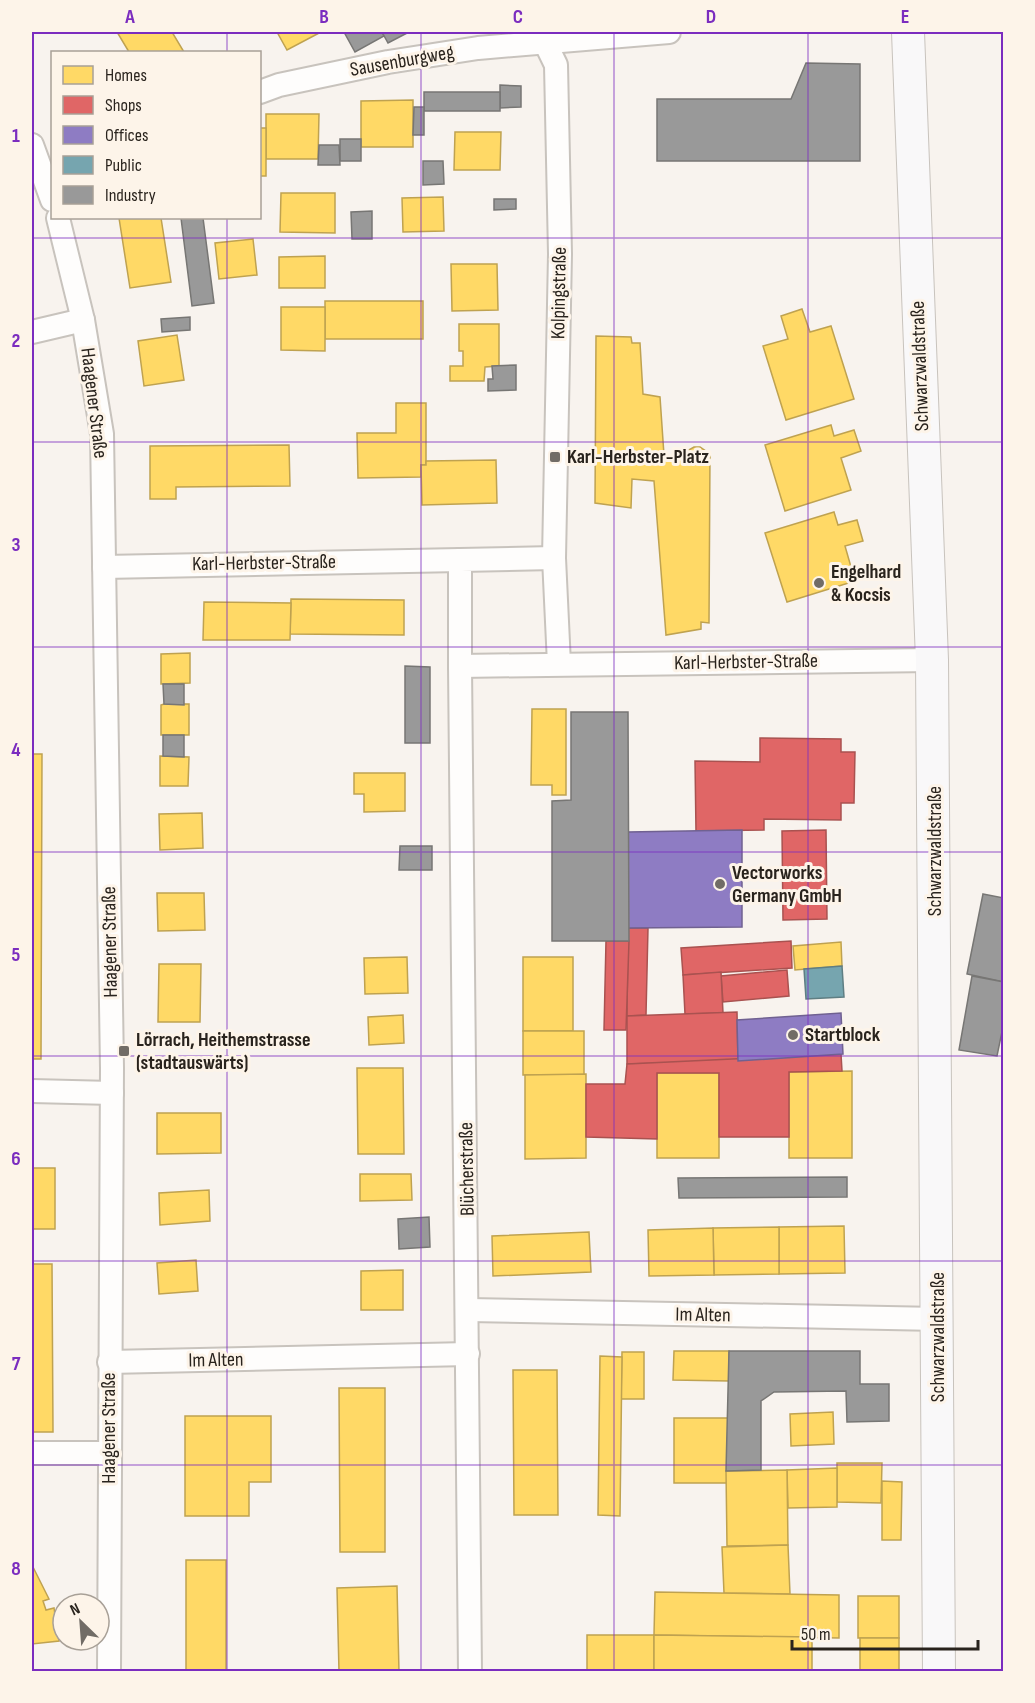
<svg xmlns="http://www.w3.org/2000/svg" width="1035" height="1703" font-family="'Sofia Sans Condensed',sans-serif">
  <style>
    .homes { fill: #ffd966; stroke: #bfa250; stroke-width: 1.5 }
    .shops { fill: #e06666; stroke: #a95250; stroke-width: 1.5 }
    .offices { fill: #8e7cc3; stroke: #706191; stroke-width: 1.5 }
    .public { fill: #76a5af; stroke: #5f7e83; stroke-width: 1.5 }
    .industry { fill: #999; stroke: #777674; stroke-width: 1.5 }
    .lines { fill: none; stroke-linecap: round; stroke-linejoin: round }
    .street-casing { stroke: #c8c3bd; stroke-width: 26 }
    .secondary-casing { stroke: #c8c3bd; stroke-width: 34 }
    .street { stroke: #fefdfc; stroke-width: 22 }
    .secondary { stroke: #f9f8f9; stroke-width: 32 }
    .grid { fill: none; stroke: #7b2cbf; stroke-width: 1.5; stroke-opacity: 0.55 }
    .poi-dot { fill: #716c66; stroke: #fdf4e9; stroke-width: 2 }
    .labels { text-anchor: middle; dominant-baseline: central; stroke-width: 6; stroke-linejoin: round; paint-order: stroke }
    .street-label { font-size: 20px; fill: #29231d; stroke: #fdf4e9 }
    .poi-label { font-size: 20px; font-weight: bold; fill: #29231d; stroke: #fdf4e9; text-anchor: start }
    .neatline { fill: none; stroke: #7b2cbf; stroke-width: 2 }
    .grid-label { font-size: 20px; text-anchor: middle; font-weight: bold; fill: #7b2cbf }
  </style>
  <rect width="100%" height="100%" fill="#f8f3ee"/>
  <g class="homes">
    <path d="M117,32h55l12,20h-55z"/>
    <path d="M277,32h44l-34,18z"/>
    <path d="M413,100v47h-52v-46z"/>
    <path d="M266,114h53l-1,45h-52z"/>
    <rect x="260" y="128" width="6" height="48"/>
    <path d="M455,132h46l-1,38h-46z"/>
    <path d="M281,193h54v40l-55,-1z"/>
    <path d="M443,197l1,34 -41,1 -1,-34z"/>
    <path d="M119,218h42l10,64 -41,6z"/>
    <path d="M253,239l4,36 -38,4 -4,-36z"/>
    <path d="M325,256v32h-46v-31z"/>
    <path d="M451,264h46l1,46 -46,1z"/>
    <rect x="325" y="301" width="98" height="38"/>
    <path d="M281,307h44v44l-44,-1z"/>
    <path d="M802,309l8,23 21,-6 23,73 -68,21 -23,-74 25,-7 -7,-23z"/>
    <path d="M459,324h40v42l-14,1 -1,14h-34v-15h13v-15h-4z"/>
    <path d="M177,335l7,45 -40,6 -6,-45z"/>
    <path d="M596,336l35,1 1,6h8l3,51 17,3 4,58 22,3 1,-7 7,-4h6l10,7 -1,169 -8,-1v7l-35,6 -12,-154 -22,-2 -1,29 -36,-5z"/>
    <path d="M396,403h30v62h-5v12l-63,1 -1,-45h39z"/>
    <path d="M831,425l3,11 20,-6 7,21 -20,7 10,32 -66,21 -20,-66z"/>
    <path d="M289,445l1,41 -114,1v12h-26v-53z"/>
    <path d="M496,460l1,43 -75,2 -1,-40h5v-4z"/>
    <path d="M834,512l4,13 19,-5 6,21 -18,5 10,35 -68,21 -22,-69z"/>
    <path d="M291,599l113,1v35l-114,-1z"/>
    <path d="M204,602l87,1 -1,37h-87z"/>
    <path d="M190,653v30l-29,1v-30z"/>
    <path d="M164,704h25v31h-28v-30z"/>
    <path d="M532,709h34v86h-14v-10h-21z"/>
    <path d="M32,754h10l-1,305h-9z"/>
    <path d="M160,756l29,1 -1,29h-28z"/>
    <path d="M354,773h51v38l-41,1v-18h-10z"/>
    <path d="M202,813l1,35 -43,2 -1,-36z"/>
    <path d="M157,893h47l1,37 -47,1z"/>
    <path d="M841,942l1,24 -47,4 -2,-24z"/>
    <path d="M407,957l1,36 -43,1 -1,-36z"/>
    <rect x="523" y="957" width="50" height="74"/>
    <path d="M159,964h42l-1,58h-42z"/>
    <path d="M403,1015l1,28 -35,2 -1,-28z"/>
    <rect x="523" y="1031" width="61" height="44"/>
    <path d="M357,1068h46l1,86h-46z"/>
    <path d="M852,1071v87h-63v-86z"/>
    <rect x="657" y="1073" width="62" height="85"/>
    <path d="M586,1074v84l-61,1v-84z"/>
    <path d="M157,1113h64v40l-64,1z"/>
    <rect x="32" y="1168" width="23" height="61"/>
    <path d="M360,1174h51l1,26 -52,1z"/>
    <path d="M209,1190l1,31 -50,4 -1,-32z"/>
    <path d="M844,1226l1,47 -66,1v-47z"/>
    <path d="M779,1227v47l-65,1 -1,-47z"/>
    <path d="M713,1228l1,47 -65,1 -1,-46z"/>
    <path d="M589,1232l2,40 -98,4 -1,-40z"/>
    <path d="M196,1260l2,31 -39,3 -2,-31z"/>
    <path d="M32,1264h20l1,168h-21z"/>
    <path d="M403,1270v40h-42v-39z"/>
    <path d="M674,1351h55v30l-56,-1z"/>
    <path d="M622,1352h22v47h-23z"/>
    <path d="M600,1356l22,1 -2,159 -22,-1z"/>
    <path d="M513,1370h44l1,145h-44z"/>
    <path d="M339,1388h46v164h-45z"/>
    <path d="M833,1412l1,32 -43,2 -1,-32z"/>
    <path d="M185,1416h86v66h-22v34h-64z"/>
    <path d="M674,1418h54l-1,65h-53z"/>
    <path d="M837,1463h45l-1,40 -44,-1z"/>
    <path d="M837,1468v39l-49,1 -1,-38z"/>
    <path d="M787,1470l1,75 -61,1 -1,-75z"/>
    <path d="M882,1481l20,1 -1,58h-19z"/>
    <path d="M788,1545l2,49 -66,-1 -2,-46z"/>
    <rect x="186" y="1560" width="40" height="112"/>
    <path d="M32,1565l17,34 -6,2 3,9 8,-2 5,33 -27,3z"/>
    <path d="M397,1586l2,86h-60l-2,-84z"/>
    <path d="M655,1592l184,3v43l-185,-3z"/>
    <rect x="858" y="1596" width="41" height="42"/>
    <rect x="587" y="1635" width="67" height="37"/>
    <path d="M654,1635l158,2v35h-158z"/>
    <rect x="860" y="1638" width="39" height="34"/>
  </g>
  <g class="shops">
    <path d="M760,738l81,1v13h14l-1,51h-13v17l-77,-1v11l-68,1 -1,-70 65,1z"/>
    <path d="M826,830l1,89 -44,1 -1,-89z"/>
    <path d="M628,928h20l-2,87 -19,1z"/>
    <path d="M606,941h23l-3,89h-22z"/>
    <path d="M791,941l1,27 -109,7 -2,-27z"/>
    <path d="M787,970l2,26 -66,6 -2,-26z"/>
    <path d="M721,972l2,41 -38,1 -2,-39z"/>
    <path d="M737,1012l1,49 -111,3v-48z"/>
    <path d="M841,1054l1,17 -53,1v65h-70v-64h-62v66l-71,-2v-53h39l2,-20z"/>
  </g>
  <g class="offices">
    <path d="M742,830v97l-114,1v-96z"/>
    <path d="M841,1013l2,41 -105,7 -1,-41z"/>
  </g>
  <path class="public" d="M842,966l2,31 -38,2 -2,-30z"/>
  <g class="industry">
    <path d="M344,32h38l2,4 -29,16z"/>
    <path d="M382,32h27l-21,11z"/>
    <path d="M806,63l54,1v97h-203v-62h134z"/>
    <path d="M500,85l21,1v21l-21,1z"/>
    <rect x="424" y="92" width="76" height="19"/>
    <path d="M414,107h10v28h-11z"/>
    <rect x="340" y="139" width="21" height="22"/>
    <path d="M319,145h20l1,20h-22z"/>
    <path d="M423,161h20l1,23 -21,1z"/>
    <path d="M494,199h22v10l-22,1z"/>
    <path d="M372,211v28h-20l-1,-27z"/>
    <path d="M181,218h22l11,85 -22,3z"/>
    <path d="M190,317v13l-28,2 -1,-13z"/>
    <path d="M516,365v25l-28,1v-12h5l-1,-13z"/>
    <path d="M405,666l25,1v76h-25z"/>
    <path d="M163,684h21v21l-20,-1z"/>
    <path d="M571,712h57l1,229h-77v-140l19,-1z"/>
    <path d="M163,735h21v22l-21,-1z"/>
    <path d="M400,846h32v24h-33z"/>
    <path d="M983,894l21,4v84l-37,-8z"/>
    <path d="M972,976l32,6v40l-7,34 -38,-6z"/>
    <path d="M847,1177v20l-168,1 -1,-20z"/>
    <path d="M429,1217l1,30 -31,2 -1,-30z"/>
    <path d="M729,1351h131v33h29v37l-42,1 -1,-31 -72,1 -13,9v69l-35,1z"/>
  </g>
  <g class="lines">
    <g class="street-casing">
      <g id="street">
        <path d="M540,32l16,33 4,189 -6,304 5,106"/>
        <path d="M260,92l19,-7 109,-23 90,-14 191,-16"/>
        <path d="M32,145l20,55"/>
        <path d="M58,218l25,102 19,114 10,634 -3,604"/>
        <path d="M32,332l51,-12"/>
        <path d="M554,558l-94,2v106l472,-6"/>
        <path d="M104,567l356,-7"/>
        <path d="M460,666l10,1006"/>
        <path d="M32,1091l80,2"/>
        <path d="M469,1310l469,9"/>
        <path d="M109,1362l359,-8"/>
        <path d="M32,1453h77"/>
      </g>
    </g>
    <g class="secondary-casing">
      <path id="secondary" d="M908,32l24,628 7,1012"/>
    </g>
    <use href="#street" class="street"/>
    <use href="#secondary" class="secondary"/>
  </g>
  <path class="grid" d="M227,32v20M421,32v1640M614,32v1640M808,32v1640M227,218v1454M32,238h972M32,442h972M32,647h972M32,852h972M32,1056h972M32,1261h972M32,1465h972"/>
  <g class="poi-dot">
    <rect x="549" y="451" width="12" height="12" rx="3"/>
    <circle cx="819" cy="583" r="6"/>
    <circle cx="720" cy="884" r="6"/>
    <circle cx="793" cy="1035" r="6"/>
    <rect x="118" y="1045" width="12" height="12" rx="3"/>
  </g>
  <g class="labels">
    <g class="street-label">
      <text transform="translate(402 61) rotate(-10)">Sausenburgweg</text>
      <text transform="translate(559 293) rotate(-89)">Kolpingstraße</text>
      <text transform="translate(920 366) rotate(-92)">Schwarzwaldstraße</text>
      <text transform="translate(94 403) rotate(83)">Haagener Straße</text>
      <text transform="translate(264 563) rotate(-1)">Karl-Herbster-Straße</text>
      <text transform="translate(746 662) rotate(-1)">Karl-Herbster-Straße</text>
      <text transform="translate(935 851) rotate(-90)">Schwarzwaldstraße</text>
      <text transform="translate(110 942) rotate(-91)">Haagener Straße</text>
      <text transform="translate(467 1169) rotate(-91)">Blücherstraße</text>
      <text transform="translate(703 1315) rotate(1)">Im Alten</text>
      <text transform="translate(938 1337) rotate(-90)">Schwarzwaldstraße</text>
      <text transform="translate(216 1360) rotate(-1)">Im Alten</text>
      <text transform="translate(109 1428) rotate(-90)">Haagener Straße</text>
    </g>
    <g class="poi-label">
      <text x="567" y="457">Karl-Herbster-Platz</text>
      <text x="831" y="572">Engelhard<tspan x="831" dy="23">&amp; Kocsis</tspan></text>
      <text x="732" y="873">Vectorworks<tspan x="732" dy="23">Germany GmbH</tspan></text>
      <text x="805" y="1035">Startblock</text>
      <text x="136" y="1040">Lörrach, Heithemstrasse<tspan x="136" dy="23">(stadtauswärts)</tspan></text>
    </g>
  </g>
  <rect width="1035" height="1703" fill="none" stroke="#fdf4e9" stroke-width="66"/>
  <rect x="51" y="51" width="210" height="168" fill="#fdf4e9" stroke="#a8a097" stroke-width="1.5"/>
  <rect x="63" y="66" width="30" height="18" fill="#ffd966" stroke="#a8a097" stroke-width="1.5"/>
  <text x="105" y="81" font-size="18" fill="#29231d">Homes</text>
  <rect x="63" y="96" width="30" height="18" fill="#e06666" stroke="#a8a097" stroke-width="1.5"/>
  <text x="105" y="111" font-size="18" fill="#29231d">Shops</text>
  <rect x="63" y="126" width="30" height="18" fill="#8e7cc3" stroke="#a8a097" stroke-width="1.5"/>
  <text x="105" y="141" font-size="18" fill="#29231d">Offices</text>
  <rect x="63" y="156" width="30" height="18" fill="#76a5af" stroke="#a8a097" stroke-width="1.5"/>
  <text x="105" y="171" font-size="18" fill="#29231d">Public</text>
  <rect x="63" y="186" width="30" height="18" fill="#999999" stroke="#a8a097" stroke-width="1.5"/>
  <text x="105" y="201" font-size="18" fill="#29231d">Industry</text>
  <g transform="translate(81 1622) rotate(335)"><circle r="28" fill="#fdf4e9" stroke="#a8a097" stroke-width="1.5"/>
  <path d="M0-4.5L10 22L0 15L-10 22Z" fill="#716c66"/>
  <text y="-9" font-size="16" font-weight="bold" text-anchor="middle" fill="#29231d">N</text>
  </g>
  <path d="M792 1640v9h186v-9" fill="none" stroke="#29231d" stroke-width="3"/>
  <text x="801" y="1640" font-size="18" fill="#29231d" stroke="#fdf4e9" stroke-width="4.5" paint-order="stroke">50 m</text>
  <rect x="33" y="33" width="969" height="1637" class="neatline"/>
  <g class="grid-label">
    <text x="130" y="23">A</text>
    <text x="324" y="23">B</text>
    <text x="518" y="23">C</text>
    <text x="711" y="23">D</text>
    <text x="905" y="23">E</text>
    <text x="16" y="142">1</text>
    <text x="16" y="347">2</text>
    <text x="16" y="551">3</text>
    <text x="16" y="756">4</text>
    <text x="16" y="961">5</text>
    <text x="16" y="1165">6</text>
    <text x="16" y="1370">7</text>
    <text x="16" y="1575">8</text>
  </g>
</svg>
